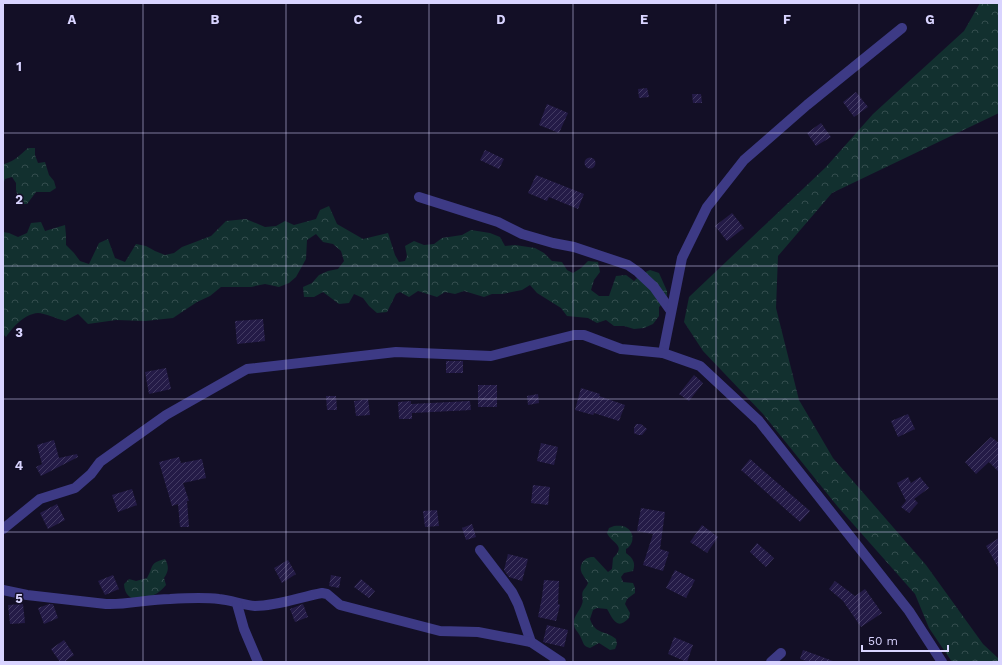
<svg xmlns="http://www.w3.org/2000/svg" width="1002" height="665" font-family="'Work Sans',sans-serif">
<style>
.forest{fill:url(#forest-crowns)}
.building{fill:url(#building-hatch)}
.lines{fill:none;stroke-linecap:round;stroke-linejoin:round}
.minor{stroke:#3d3a85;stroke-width:10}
.grid{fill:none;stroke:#d9d4ff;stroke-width:1;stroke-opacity:0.55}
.grid-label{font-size:13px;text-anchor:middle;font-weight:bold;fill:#d9d4ff;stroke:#130f26;stroke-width:3;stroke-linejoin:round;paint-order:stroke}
</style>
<defs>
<pattern id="forest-crowns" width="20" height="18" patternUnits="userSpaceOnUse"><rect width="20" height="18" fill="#12302f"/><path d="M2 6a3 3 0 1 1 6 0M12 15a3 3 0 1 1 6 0" fill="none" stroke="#344d4e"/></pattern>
<pattern id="building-hatch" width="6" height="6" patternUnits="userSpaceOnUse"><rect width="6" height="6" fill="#241b47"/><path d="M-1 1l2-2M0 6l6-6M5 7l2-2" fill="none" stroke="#433b63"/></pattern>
</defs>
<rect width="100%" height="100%" fill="#130f26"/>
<g class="forest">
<path d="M980 3H999V113L832 193 778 256 776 308 799 400 833 458 926 565 983 644 999 659V662H952L929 628 915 594 838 507 763 414 703 351 684 322 689 297 826 167 873 114 964 31Z"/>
<path d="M28 148H35V155L38 163 45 162 49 175 54 181 56 188 50 192H36L27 204H20L16 190V183L12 177 5 179 3 185 4 164C15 161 20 155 28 148Z"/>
<path d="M329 206 337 224 363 239 388 233 395 255 399 262 405 261 407 256 405 246 414 241 424 245 434 244 442 238 462 235 471 230 490 233 500 237 505 246 515 245 535 248 544 253 552 261 562 262 567 270 573 273 581 268 588 261 598 262 600 272 594 280 591 290 599 296H609L616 276 626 275 634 281 641 274 650 270 659 273 667 291V300L659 307V316L653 324 644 328 634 329 624 326H614L606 320 597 323 588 318 567 316 561 308 537 293 530 285 522 290 502 294H492L484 297 464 291 455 294 445 292 437 297 418 291 409 297 400 292 396 294 387 312 377 313 369 306 363 298 354 294 349 303 339 304 323 292 314 297H304L303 287 312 283 319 275 328 271 338 269 344 261 341 251 333 244 323 242 316 234 307 240 306 259 296 277 289 283 279 287 265 284 251 287H221L210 296 197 302 173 318 145 321 116 320 88 324 78 314 65 321C58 319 44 313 38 313 24 314 13 327 6 337L3 334V232L9 233 18 237 27 233 31 223 41 222 45 231 65 225 66 235V245L74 253 80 261 89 264 99 243 108 239 115 258 125 262 136 244 146 246 155 251 165 255 174 253 182 247 211 236 226 221 246 219 265 227 276 226 285 221 294 225 316 219 320 210Z"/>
<path d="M614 526C618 526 623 525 627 528 635 533 634 545 626 549V553C633 558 636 563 633 571L624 573 621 577 623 582 633 583 635 588V593L627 599 625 604 630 613 629 618C617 631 613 619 607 609L597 608 593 610 590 619C595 635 606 630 616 639L617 644 615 649 610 650 599 643 590 648C583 646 584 644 581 638 579 632 574 630 574 624 573 616 580 611 582 604 584 600 581 595 583 591 584 589 587 586 588 583 587 580 584 578 583 575 577 566 584 556 594 557L608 572 612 569 613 558C627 545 612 544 607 533L609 528Z"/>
<path d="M165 559C169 566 169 571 164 578L166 585C156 599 125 609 124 584L129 579 136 581 147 578C154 566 149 563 165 559Z"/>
</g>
<g class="building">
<path d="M647 88 649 97 639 98 638 89Z"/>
<path d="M856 92 868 107 854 117 843 102Z"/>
<path d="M692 94H701L702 103H693Z"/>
<path d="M547 104 568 113 559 133 539 125Z"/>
<path d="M821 123 831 137 816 146 807 133Z"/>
<path d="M485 150 504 159 499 169 480 160Z"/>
<circle cx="590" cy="163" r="5.5"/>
<path d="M536 175 584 194 578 209 549 197 547 201 528 193Z"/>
<path d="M732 213 744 228 727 241 715 226Z"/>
<path d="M263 319 265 341 237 344 235 321Z"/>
<rect x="446" y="361" width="17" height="12"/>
<path d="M166 368 171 389 149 394 145 372Z"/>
<path d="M694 375 703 383 689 401 679 394Z"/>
<rect x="478" y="385" width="19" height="22"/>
<path d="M581 388 600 394 599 396 625 405 619 421 594 413 593 415 575 410Z"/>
<path d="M538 394 539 403 528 405 527 396Z"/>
<path d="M326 396H336L337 410H327Z"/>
<path d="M368 399 370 415 356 416 354 401Z"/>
<path d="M411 401V404L470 401 471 410 412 413V419H399L398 402Z"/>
<path d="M908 414 915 429 898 437 891 421Z"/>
<path d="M636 424H641L647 429 642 435H638L634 433V428Z"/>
<path d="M991 437 999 443V472L989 462 976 474 965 462Z"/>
<path d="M54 440 59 458 77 454 78 457 41 476 36 467 42 464 37 445Z"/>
<path d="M541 443 558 447 554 465 537 461Z"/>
<path d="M179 457 181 463 202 459 206 478 183 483 189 501H187L189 527H180L178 504 172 506 159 462Z"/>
<path d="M750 459 810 511 800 522 741 470Z"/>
<path d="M908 477 911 483 920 477 929 488 914 499 918 503 909 513 901 507 906 501 897 483Z"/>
<path d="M533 485 550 487 548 505 531 503Z"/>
<path d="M132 489 137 505 118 512 112 495Z"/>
<path d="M57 504 65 520 48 529 40 513Z"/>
<path d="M641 508 665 512 660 549 669 552 663 571 643 565 653 534 637 531Z"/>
<path d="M437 510 439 526 425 527 423 511Z"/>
<path d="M472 524 476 537 466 540 462 528Z"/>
<path d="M702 525 718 537 707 553 690 542Z"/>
<path d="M999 538V569L986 546Z"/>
<path d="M757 543 774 558 766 567 750 552Z"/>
<path d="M508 554 528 559 522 581 509 577 504 570Z"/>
<path d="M288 560 296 574 282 583 274 568Z"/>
<path d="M675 570 695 580 686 598 666 588Z"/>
<path d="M113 575 119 589 105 595 98 581Z"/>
<path d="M331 575 341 577 339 588 329 586Z"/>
<path d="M361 579 375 591 369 598 354 587Z"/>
<path d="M544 580 559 581 558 604 560 605 556 621 538 617 542 597Z"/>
<path d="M835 581 855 596 865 589 882 613 861 627 843 601 829 589Z"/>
<path d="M23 604 25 623 10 624 8 605Z"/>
<path d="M49 604H53L58 618 44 624 38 608Z"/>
<path d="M303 604 308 617 295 622 290 609Z"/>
<path d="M547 625 568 630 564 647 543 642Z"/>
<path d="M674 637 693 645 687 662 668 654Z"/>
<path d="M64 640 74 655 64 662H60L51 649Z"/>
<path d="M803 650 833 661V662H809L800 659Z"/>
</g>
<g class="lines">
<g class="minor">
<path d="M419 197 498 222 522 234 553 243 574 247 628 265 638 272 654 287 671 311"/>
<path d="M663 353 682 258 707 207 744 160 807 105 902 28"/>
<path d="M3 529 40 499 75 488 91 474 100 462 166 415 247 369 396 352 491 356 574 335H584L621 349 663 353 700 366 759 421 909 611 942 662"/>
<path d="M480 550 512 592 518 604 531 642 561 662"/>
<path d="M3 590 27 595 106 604C127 605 148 599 170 599 186 598 203 597 219 599 231 600 243 605 255 606 278 606 300 597 322 593L327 594 340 605 440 631 478 632 531 642"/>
<path d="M237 604 244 629 258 662"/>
<path d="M771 662 781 653"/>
</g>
</g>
<path class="grid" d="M143 3V662M286 3V662M429 3V662M573 3V662M716 3V662M859 3V662M3 133H999M3 266H999M3 399H999M3 532H999"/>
<g class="grid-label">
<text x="72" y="24">A</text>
<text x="215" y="24">B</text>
<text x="358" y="24">C</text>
<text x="501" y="24">D</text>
<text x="644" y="24">E</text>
<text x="787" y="24">F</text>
<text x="930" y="24">G</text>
<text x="19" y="71">1</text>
<text x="19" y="204">2</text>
<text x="19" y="337">3</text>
<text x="19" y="470">4</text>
<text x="19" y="603">5</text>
</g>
<rect width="1002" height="665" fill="none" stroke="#d9d4ff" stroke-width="8"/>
<path d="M862 645v6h86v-6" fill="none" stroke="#d9d4ff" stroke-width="2"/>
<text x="868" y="645" font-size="12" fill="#d9d4ff" stroke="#130f26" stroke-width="3" paint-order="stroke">50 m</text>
</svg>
